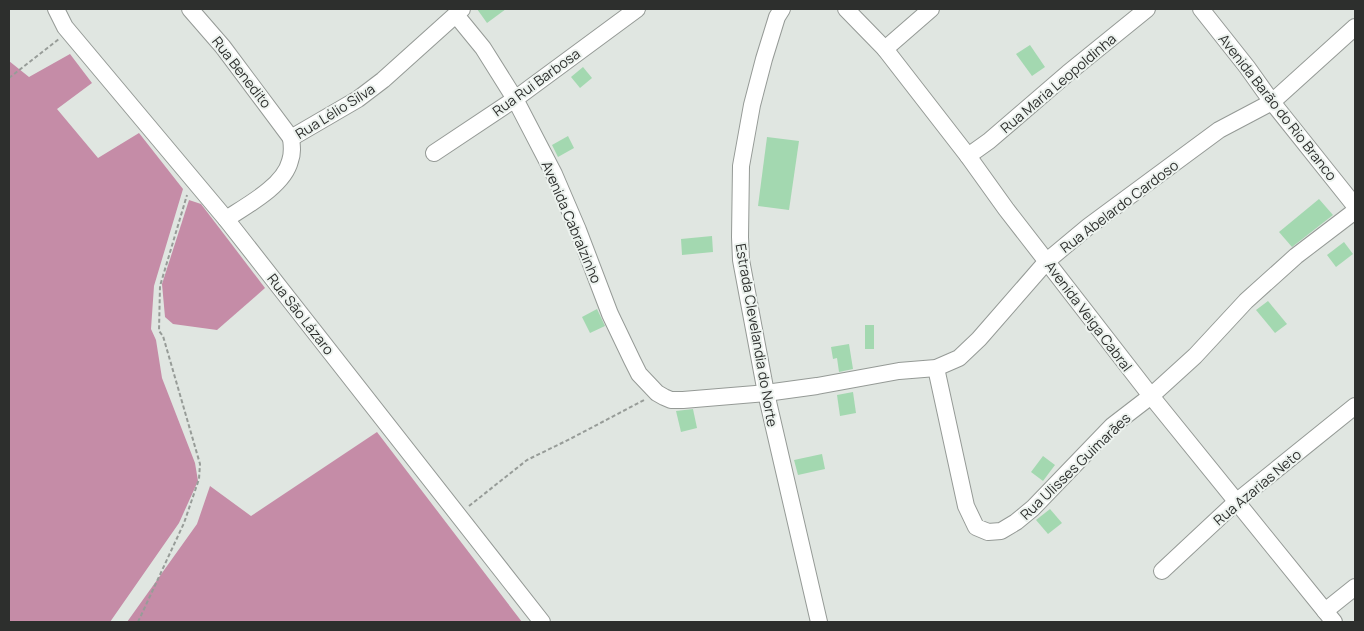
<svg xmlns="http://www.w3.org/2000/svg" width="1364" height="631" font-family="Manrope,sans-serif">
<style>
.forest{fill:#c58ca7}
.building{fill:#a3d8b0}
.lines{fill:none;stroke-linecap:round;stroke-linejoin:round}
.minor-casing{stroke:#959a96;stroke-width:18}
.path{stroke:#979c98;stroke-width:2;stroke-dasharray:4 2.5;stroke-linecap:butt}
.minor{stroke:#fff;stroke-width:16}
.labels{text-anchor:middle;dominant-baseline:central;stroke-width:4;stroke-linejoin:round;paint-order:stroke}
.street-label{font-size:14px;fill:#2d2f2d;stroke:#edf3ef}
</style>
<rect width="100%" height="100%" fill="#e0e6e1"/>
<g class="forest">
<path d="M70 54 92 83 57 109 98 158 139 133 183 189 154 286 151 329 156 340 162 378 195 463 198 481 179 523 110 622H9V61L29 77Z"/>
<path d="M189 200 201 204 265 288 217 330 173 324 165 317 162 284Z"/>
<path d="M377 432 522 622H127L197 524 210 486 251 516Z"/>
</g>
<g class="building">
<path d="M477 9H506L487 23Z"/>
<path d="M1030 45 1045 67 1032 76 1016 54Z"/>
<path d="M583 67 592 78 580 88 571 77Z"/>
<path d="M568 136 574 148 558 157 552 145Z"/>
<path d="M767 137 799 141 789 210 758 206Z"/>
<path d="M1319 199 1333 215 1292 247 1279 232Z"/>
<path d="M712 236 713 252 682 255 681 239Z"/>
<path d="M1344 242 1353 254 1336 267 1327 255Z"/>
<path d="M1268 301 1287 324 1275 333 1256 310Z"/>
<path d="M597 309 605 326 590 333 582 317Z"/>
<rect x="865" y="325" width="9" height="24"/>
<path d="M849 344 853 369 839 372 837 358 833 359 831 347Z"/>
<path d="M853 392 856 413 840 416 837 395Z"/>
<path d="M693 409 697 428 681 432 676 411Z"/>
<path d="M822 454 825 469 798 475 794 460Z"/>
<path d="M1043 456 1055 465 1043 481 1031 472Z"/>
<path d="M1050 509 1062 523 1048 534 1036 520Z"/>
</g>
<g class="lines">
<defs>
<g id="minor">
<path d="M56 9 65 27 226 219 542 622"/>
<path d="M190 9 223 47 291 138"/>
<path d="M782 9 777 17 764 59 752 105 741 166 740 237 741 260 766 393 819 622"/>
<path d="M846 9 885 49 968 156 1006 209 1151 396 1334 622"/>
<path d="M1201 9 1247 67 1272 102 1355 206"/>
<path d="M456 15 483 48 515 99 554 174 578 230 610 314 632 360 639 374 657 393 664 397 671 400H683L766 393 817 386 899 371 936 368 959 358 979 339 1047 261 1089 226 1219 130 1272 102 1355 27"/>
<path d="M885 49 931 9"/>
<path d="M291 138 358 99 383 80 462 9"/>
<path d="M434 153 515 99 637 9"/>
<path d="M968 156 989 141 1068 73 1147 9"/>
<path d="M226 219C246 206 284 186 290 161 293 153 292 146 291 138"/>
<path d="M936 368 966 506 976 527 988 532 1001 531 1016 522 1033 508 1112 426 1151 396 1195 356 1246 301 1296 256 1355 211"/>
<path d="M1162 571 1236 502 1355 406"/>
<path d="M1325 611 1355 587"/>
</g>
</defs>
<use href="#minor" class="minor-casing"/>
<g class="path">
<path d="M9 78 59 39"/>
<path d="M469 506 527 460 570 439 646 399"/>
<path d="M138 622 184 523 199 479 200 464 163 336 159 331 160 286 187 195"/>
</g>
<use href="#minor" class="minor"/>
</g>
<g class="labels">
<g class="street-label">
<text transform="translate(242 72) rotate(52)">Rua Benedito</text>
<text transform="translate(536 82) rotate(-36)">Rua Rui Barbosa</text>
<text transform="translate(1058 83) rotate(-40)">Rua Maria Leopoldinha</text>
<text transform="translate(1278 107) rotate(52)">Avenida Barão do Rio Branco</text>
<text transform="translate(335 111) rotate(-32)">Rua Lélio Silva</text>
<text transform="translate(1119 206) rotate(-37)">Rua Abelardo Cardoso</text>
<text transform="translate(572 222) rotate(67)">Avenida Cabralzinho</text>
<text transform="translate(301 314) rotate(52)">Rua São Lázaro</text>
<text transform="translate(1089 316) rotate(53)">Avenida Veiga Cabral</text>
<text transform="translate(757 335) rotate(80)">Estrada Clevelandia do Norte</text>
<text transform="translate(1075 466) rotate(-44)">Rua Ulisses Guimarães</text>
<text transform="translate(1257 487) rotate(-40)">Rua Azarias Neto</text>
</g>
</g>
<rect width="1364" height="631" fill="none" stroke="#2d2f2d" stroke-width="20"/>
</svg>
